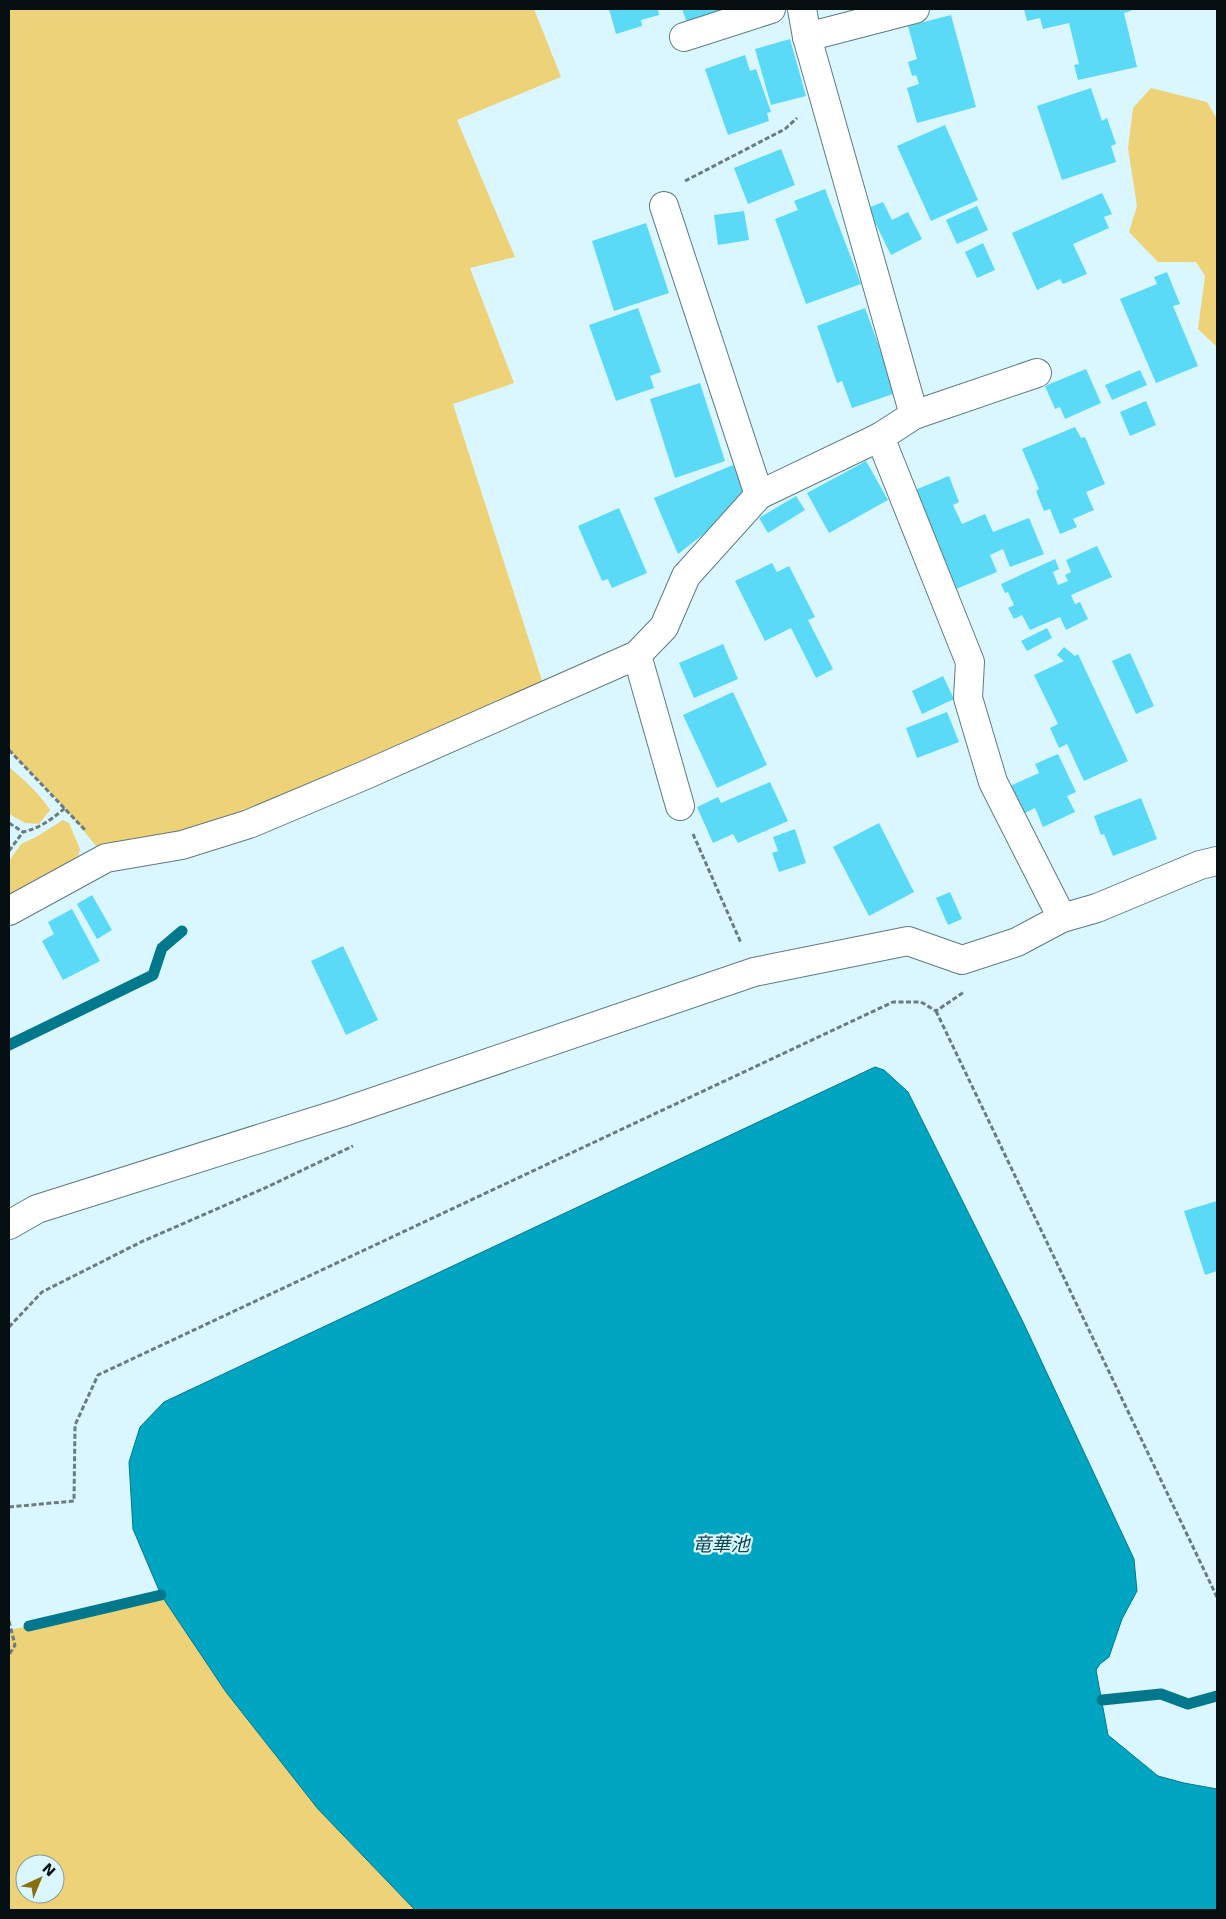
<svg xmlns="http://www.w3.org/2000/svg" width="1226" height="1919" font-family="'DejaVu Sans','Noto Sans JP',sans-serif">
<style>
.green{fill:#edd277;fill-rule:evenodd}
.water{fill:#00a6c1;stroke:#02788c}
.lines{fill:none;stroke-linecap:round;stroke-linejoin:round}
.stream{stroke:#02788c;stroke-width:11}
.building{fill:#5adaf6}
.minor-casing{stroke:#5f7a80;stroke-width:30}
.path{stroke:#6a7c82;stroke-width:3;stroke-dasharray:5 2.5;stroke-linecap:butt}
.minor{stroke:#fff;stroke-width:28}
.labels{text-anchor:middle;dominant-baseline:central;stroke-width:4.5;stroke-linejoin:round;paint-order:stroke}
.water-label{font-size:19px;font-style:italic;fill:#0c4652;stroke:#daf7ff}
</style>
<rect width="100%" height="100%" fill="#daf7ff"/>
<g class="green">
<path d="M9 9H534L561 77 457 120 515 257 470 268 514 383 453 404 547 696 249 824 106 858 65 808 9 750Z"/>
<path d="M1151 88 1207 102 1217 119V347L1198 329 1205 276 1196 262H1158L1129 232 1137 206 1128 148 1133 108Z"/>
<path d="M9 767C24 780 39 793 50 810L39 824 25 823 9 814Z"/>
<path d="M63 820 69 823 80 849 77 862 55 870 9 896V861L21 844 36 837Z"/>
<path d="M161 1595 226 1692 318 1809 415 1910H9V1630L49 1622ZM25 1864H55V1894H25Z"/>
</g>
<path class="water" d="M875 1067 884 1070 908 1092 1023 1322 1134 1559 1137 1591 1122 1619 1109 1657 1100 1664 1096 1670 1108 1735 1158 1776 1184 1783 1217 1789V1910H415L318 1809 226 1692 161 1595 133 1529 129 1462 140 1427 164 1402Z"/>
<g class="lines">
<g class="stream">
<path d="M9 1045 153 975 162 948 182 931"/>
<path d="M29 1626 161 1595"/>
<path d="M1102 1700 1161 1694 1188 1704 1217 1696"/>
</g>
</g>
<g class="building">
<path d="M609 9H658L659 15 641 20 642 26 616 34Z"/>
<path d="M682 9H730L687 23Z"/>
<path d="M1024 9H1131V11L1124 13 1137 67 1078 80 1074 65 1079 64 1069 23 1043 29 1040 18 1027 21Z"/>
<path d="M951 15 976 107 917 123 907 88 919 84 916 75 912 76 908 62 917 59 908 26Z"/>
<path d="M790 39 806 96 771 105 755 49Z"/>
<path d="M745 55 750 71 756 69 771 112 767 113 769 121 728 135 705 69Z"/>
<path d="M1091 88 1102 121 1107 118 1116 144 1111 146 1116 162 1062 180 1037 106Z"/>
<path d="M945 125 978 200 931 221 897 146Z"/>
<path d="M781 149 795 185 748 204 734 168Z"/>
<path d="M825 189 861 284 806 304 775 219 798 210 794 201Z"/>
<path d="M1102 193 1112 214 1104 217 1109 228 1073 244 1087 274 1063 284 1060 279 1037 290 1012 233Z"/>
<path d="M883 202 892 220 908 212 922 239 891 255 868 208Z"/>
<path d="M977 206 988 230 957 244 946 220Z"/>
<path d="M744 211 749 240 718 245 714 215Z"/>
<path d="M646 223 669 293 614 311 592 241Z"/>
<path d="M983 243 995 270 977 278 965 252Z"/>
<path d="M1167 272 1180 304 1173 306 1198 366 1156 383 1120 299 1157 284 1154 277Z"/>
<path d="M638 308 661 372 650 376 654 388 616 401 589 325Z"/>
<path d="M865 308 896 393 852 408 842 381 837 383 817 326Z"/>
<path d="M1086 369 1101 403 1065 419 1060 407 1055 409 1045 386Z"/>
<path d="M1140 370 1147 385 1112 400 1105 385Z"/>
<path d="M700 383 725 461 675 478 650 399Z"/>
<path d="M1146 401 1156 425 1130 436 1120 412Z"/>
<path d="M1075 427 1081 438 1085 437 1105 484 1086 492 1094 510 1073 519 1077 527 1060 534 1050 509 1044 511 1036 491 1039 489 1022 449Z"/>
<path d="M866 461 888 500 829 533 807 493Z"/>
<path d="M733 465 744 493 714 526 678 554 654 498Z"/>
<path d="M949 476 959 502 953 505 962 524 985 514 993 532 1029 518 1044 554 1010 567 1003 549 990 555 997 572 956 589 915 490Z"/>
<path d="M796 496 805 510 768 533 759 518Z"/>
<path d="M619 508 647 573 612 588 608 579 602 581 578 526Z"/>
<path d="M1097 546 1112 577 1071 595 1075 604 1080 602 1088 619 1066 630 1060 617 1030 630 1022 615 1014 619 1008 608 1014 605 1008 592 1005 593 1001 584 1055 559 1059 569 1053 572 1058 585 1068 581 1065 575 1071 572 1066 560Z"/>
<path d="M772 563 777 572 789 566 815 617 808 620 833 669 816 678 791 628 765 641 735 581Z"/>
<path d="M1047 628 1052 638 1027 651 1021 641Z"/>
<path d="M723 644 738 679 694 698 679 663Z"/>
<path d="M1064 647 1075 656 1078 654 1128 761 1084 781 1067 744 1059 748 1050 728 1058 724 1034 675 1064 661 1057 655Z"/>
<path d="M1130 653 1154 706 1136 714 1112 661Z"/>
<path d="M943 676 954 699 922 714 912 691Z"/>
<path d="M733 692 767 765 717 788 683 715Z"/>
<path d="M947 712 959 742 917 758 906 728Z"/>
<path d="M1058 754 1076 792 1067 796 1075 812 1043 827 1035 808 1023 814 1010 786 1039 773 1035 764Z"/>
<path d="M770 782 788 821 738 843 733 834 713 843 697 807 718 797 721 803Z"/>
<path d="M1141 798 1157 839 1113 856 1104 834 1101 835 1094 816Z"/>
<path d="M879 823 914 892 869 916 833 847Z"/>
<path d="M795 829 806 863 779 872 772 853 778 851 773 837Z"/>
<path d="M950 892 962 919 948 925 936 898Z"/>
<path d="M92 895 112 930 97 939 77 904Z"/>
<path d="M72 909 100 961 63 980 42 941 54 934 48 922Z"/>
<path d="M343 946 378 1020 346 1035 311 961Z"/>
<path d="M1217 1201V1271L1205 1275 1184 1211Z"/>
</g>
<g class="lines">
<defs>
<g id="minor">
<path d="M684 37 771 9"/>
<path d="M807 37 915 9"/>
<path d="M664 206 759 495"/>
<path d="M914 415 1037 373"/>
<path d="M880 437 970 662 968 698 993 782 1062 918"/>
<path d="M637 655 680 806"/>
<path d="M9 911 106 858 182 845 249 824 363 776 637 655 664 627 686 576 759 495 880 437 914 415 807 37 802 9"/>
<path d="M9 1225 37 1209 341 1113 754 972 908 941 962 960 1017 942 1062 918 1097 908 1200 865 1217 861"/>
</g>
</defs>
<use href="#minor" class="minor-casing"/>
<g class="path">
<path d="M685 181 785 129 797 118"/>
<path d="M9 750 86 831"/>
<path d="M9 823 23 832C40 828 51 820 65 808"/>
<path d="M693 834 741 943"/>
<path d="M9 851 23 832"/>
<path d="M936 1011 1217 1597"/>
<path d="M9 1327 42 1292 143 1241 265 1188 353 1146"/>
<path d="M9 1507 74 1501 75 1425 98 1375 893 1002H921L936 1011 964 992"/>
<path d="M9 1621 15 1645 9 1655"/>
</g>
<use href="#minor" class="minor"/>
</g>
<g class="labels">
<g class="water-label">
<text x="721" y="1544">竜華池</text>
</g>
</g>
<rect width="1226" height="1919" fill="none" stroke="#050e11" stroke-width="20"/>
<g transform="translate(40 1879) rotate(44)"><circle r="24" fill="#daf7ff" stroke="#859aa0"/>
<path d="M0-4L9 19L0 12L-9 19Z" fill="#876f0f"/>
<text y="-8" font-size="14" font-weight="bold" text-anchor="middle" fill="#050e11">N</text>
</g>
</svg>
